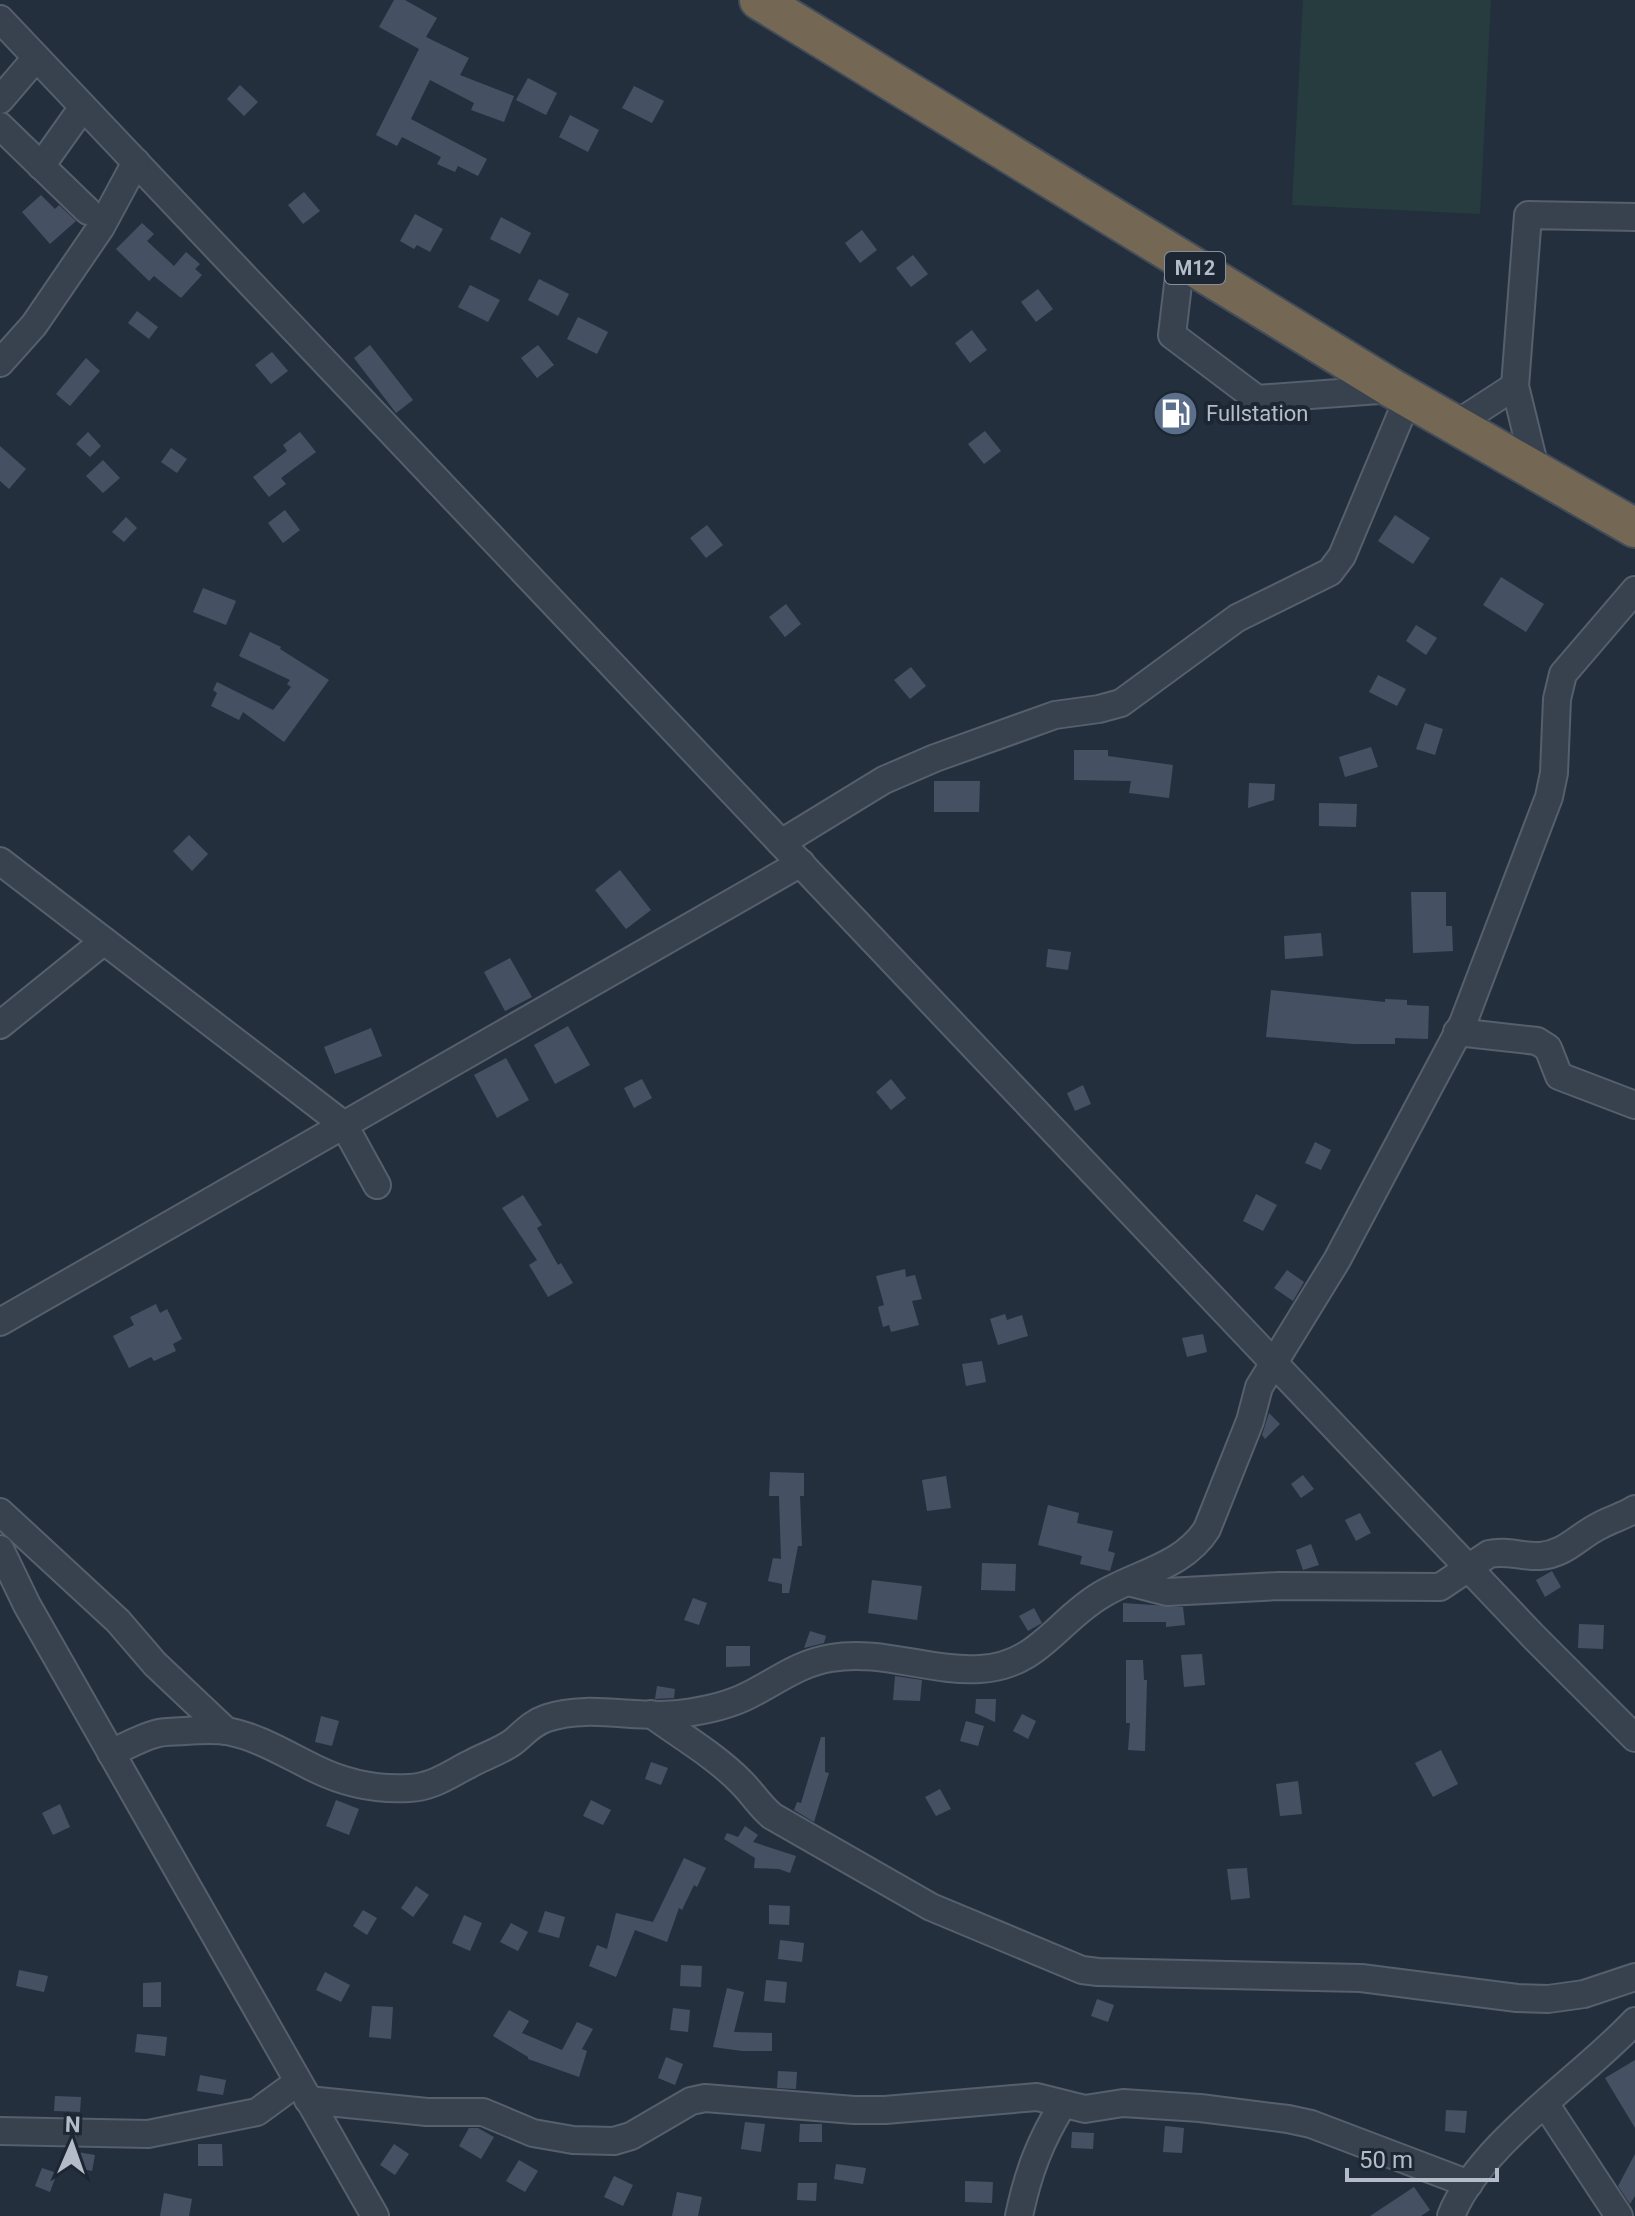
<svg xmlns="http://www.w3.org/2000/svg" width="1635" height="2216" font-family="Roboto,sans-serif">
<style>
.green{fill:#263c3f}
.building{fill:#455162}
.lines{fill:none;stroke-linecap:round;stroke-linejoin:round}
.minor-casing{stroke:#565f6c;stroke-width:30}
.highway-casing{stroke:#434c59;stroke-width:42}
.minor{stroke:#38414e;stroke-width:26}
.highway{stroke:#746855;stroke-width:38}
.labels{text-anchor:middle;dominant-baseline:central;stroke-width:8;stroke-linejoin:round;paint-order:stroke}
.shield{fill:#1d2633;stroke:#878f9c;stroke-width:2}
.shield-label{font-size:20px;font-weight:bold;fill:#b4bcc9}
.poi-label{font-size:22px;fill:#b4bcc9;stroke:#1d2633;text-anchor:start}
</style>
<rect width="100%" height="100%" fill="#242f3e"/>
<path class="green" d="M1303 0H1491L1480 214 1292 205Z"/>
<g class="building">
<path d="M394 0H405L437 18 426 37 469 58 460 75 514 96 504 122 471 110 474 103 430 80 411 119 487 159 478 176 458 166 455 172 437 164 441 157 402 137 397 146 376 135 419 49 379 27Z"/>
<path d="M528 78 557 93 546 115 516 100Z"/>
<path d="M240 85 258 102 244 116 227 99Z"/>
<path d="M634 86 664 101 652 123 622 108Z"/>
<path d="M570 115 599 130 588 152 559 137Z"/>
<path d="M304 192 320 211 303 224 288 205Z"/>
<path d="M41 195 55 209 59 205 76 221 50 244 22 212Z"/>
<path d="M415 214 443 229 430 252 417 245 414 249 400 241Z"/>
<path d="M501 217 531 233 520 254 490 239Z"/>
<path d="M142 223 154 234 147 241 174 266 186 252 200 264 195 269 202 275 181 298 154 276 149 281 116 249Z"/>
<path d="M862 230 877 250 860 263 845 243Z"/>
<path d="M913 255 928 274 911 287 896 268Z"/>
<path d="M539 279 569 294 558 316 528 300Z"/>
<path d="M470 285 500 300 488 322 458 307Z"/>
<path d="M1038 289 1053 309 1036 322 1021 302Z"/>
<path d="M137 311 158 327 149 339 128 323Z"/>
<path d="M578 317 608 332 597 354 567 339Z"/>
<path d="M972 330 987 350 970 363 955 343Z"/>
<path d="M370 345 413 400 396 413 354 358Z"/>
<path d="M538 345 554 365 537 378 521 358Z"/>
<path d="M272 352 288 371 271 384 255 365Z"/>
<path d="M86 358 100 371 70 406 56 394Z"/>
<path d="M985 431 1001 451 984 464 968 444Z"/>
<path d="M88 432 101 446 90 457 76 444Z"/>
<path d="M300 432 316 452 281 478 286 484 269 497 253 477 287 451 283 445Z"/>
<path d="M0 446 26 469 9 489 0 481Z"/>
<path d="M171 448 187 459 177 473 161 462Z"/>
<path d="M103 460 120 478 103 493 86 476Z"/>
<path d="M285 510 300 530 283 543 268 523Z"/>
<path d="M1395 515 1430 538 1413 564 1378 541Z"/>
<path d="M126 517 137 528 124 542 112 532Z"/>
<path d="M707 525 723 545 706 558 690 538Z"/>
<path d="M1501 577 1544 604 1526 632 1483 605Z"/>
<path d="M203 588 236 601 226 625 193 612Z"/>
<path d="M786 604 801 624 785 637 769 617Z"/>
<path d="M1416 625 1437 638 1426 655 1406 641Z"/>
<path d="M250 632 281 647 280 649 329 680 284 742 243 712 239 720 211 706 217 693 213 690 217 682 273 710 291 687 287 684 290 680 239 656Z"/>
<path d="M911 667 926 686 910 699 894 680Z"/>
<path d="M1378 675 1406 689 1397 706 1369 692Z"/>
<path d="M1425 723 1443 729 1435 755 1416 749Z"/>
<path d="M1371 747 1378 767 1345 777 1339 757Z"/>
<path d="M1074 750H1108V756L1173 765 1169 798 1129 793 1131 781 1074 780Z"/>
<path d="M934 781H980L979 812H934Z"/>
<path d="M1249 783 1275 784 1274 800 1248 808Z"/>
<path d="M1319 803 1357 804 1356 827 1319 826Z"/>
<path d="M189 835 208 854 192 871 173 851Z"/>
<path d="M620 870 651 910 626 929 595 890Z"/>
<path d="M1411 892H1446V926H1452L1453 951 1413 953Z"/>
<path d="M1321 933 1323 956 1285 959 1284 936Z"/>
<path d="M1048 949 1071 952 1068 970 1046 967Z"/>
<path d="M510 958 532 997 505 1011 484 972Z"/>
<path d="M1271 990 1385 1002V999L1407 1000V1005L1429 1006 1428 1039 1395 1038V1044H1354L1266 1037Z"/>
<path d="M568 1026 590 1065 555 1084 534 1045Z"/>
<path d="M371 1028 382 1056 335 1074 324 1047Z"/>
<path d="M506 1058 529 1100 497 1118 474 1075Z"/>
<path d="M642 1079 652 1098 634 1108 624 1088Z"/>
<path d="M891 1079 906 1098 891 1110 876 1092Z"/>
<path d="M1083 1085 1091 1104 1075 1111 1067 1093Z"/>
<path d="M1315 1142 1331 1150 1321 1170 1305 1163Z"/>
<path d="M1256 1194 1277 1205 1263 1231 1243 1221Z"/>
<path d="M523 1195 542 1225 537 1228 558 1265 561 1263 573 1283 548 1297 529 1265 537 1260 502 1208Z"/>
<path d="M905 1269 906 1277 915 1275 922 1299 912 1301 919 1325 891 1332 889 1325 883 1327 878 1307 884 1305 876 1276Z"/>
<path d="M1287 1270 1304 1282 1293 1301 1274 1288Z"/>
<path d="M156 1304 160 1313 167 1309 182 1339 173 1344 176 1351 154 1361 151 1357 129 1368 113 1336 134 1325 130 1317Z"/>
<path d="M1005 1314 1007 1320 1022 1315 1028 1336 998 1345 990 1319Z"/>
<path d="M1203 1334 1207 1352 1187 1357 1182 1338Z"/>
<path d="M982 1361 986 1382 966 1386 962 1364Z"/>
<path d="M1269 1413 1280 1424 1265 1439 1262 1435Z"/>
<path d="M770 1472 804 1473V1496H800L802 1546H798L789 1593H782V1584L768 1581 773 1558 781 1559 779 1496H769Z"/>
<path d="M1303 1475 1314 1489 1301 1498 1291 1484Z"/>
<path d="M946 1476 951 1508 927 1511 922 1480Z"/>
<path d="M1048 1505 1079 1513 1077 1523 1113 1531 1108 1551 1115 1553 1110 1571 1080 1564 1082 1556 1038 1545Z"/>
<path d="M1360 1513 1371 1533 1356 1541 1345 1520Z"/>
<path d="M1311 1544 1319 1565 1303 1570 1296 1550Z"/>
<path d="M982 1563 1016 1564 1015 1591 981 1590Z"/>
<path d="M1552 1571 1561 1587 1545 1597 1536 1580Z"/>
<path d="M872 1580 922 1586 917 1620 868 1613Z"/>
<path d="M693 1598 707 1603 699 1625 684 1620Z"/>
<path d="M1123 1603 1183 1607 1185 1625 1166 1627V1622H1123Z"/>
<path d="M1034 1608 1042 1623 1028 1631 1019 1616Z"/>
<path d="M1579 1624 1604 1625 1603 1649 1578 1648Z"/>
<path d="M810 1631 826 1636 824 1643 804 1648Z"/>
<path d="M726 1646H750V1666L726 1667Z"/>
<path d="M1202 1654 1205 1685 1184 1687 1181 1655Z"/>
<path d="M1126 1660H1143L1144 1680H1147L1145 1751 1128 1750 1130 1723H1126Z"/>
<path d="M895 1676 922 1680 920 1701 893 1700Z"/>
<path d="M657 1686 675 1689 674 1698 655 1699Z"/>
<path d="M976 1699H996L995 1722 975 1713Z"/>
<path d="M1022 1714 1036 1721 1028 1739 1013 1731Z"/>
<path d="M321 1716 339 1721 332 1746 315 1742Z"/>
<path d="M966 1721 984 1726 978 1746 960 1741Z"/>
<path d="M821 1737H825V1772L829 1773 814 1822 794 1810 797 1802 801 1803Z"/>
<path d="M1441 1750 1458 1784 1433 1797 1415 1763Z"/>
<path d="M651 1762 668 1768 661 1785 645 1779Z"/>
<path d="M1298 1781 1302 1814 1280 1816 1276 1784Z"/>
<path d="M940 1789 951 1809 936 1816 925 1797Z"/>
<path d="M336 1800 359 1809 349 1835 326 1826Z"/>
<path d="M591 1800 611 1810 603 1825 583 1816Z"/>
<path d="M60 1804 70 1827 53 1835 42 1813Z"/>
<path d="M745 1826 758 1835 753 1842 796 1856 790 1873 779 1869 754 1868 755 1858 724 1839 727 1833 738 1837Z"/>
<path d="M684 1858 706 1868 697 1887 694 1885 682 1910 679 1908 667 1942 635 1930 616 1977 589 1966 597 1945 607 1949 616 1913 653 1922Z"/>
<path d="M1247 1868 1250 1898 1231 1900 1227 1869Z"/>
<path d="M416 1886 429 1895 413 1917 401 1908Z"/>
<path d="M769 1905 790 1906 789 1925 769 1924Z"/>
<path d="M363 1910 377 1918 367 1935 353 1926Z"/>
<path d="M545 1911 565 1917 559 1938 538 1932Z"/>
<path d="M464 1915 482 1923 470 1951 452 1943Z"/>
<path d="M511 1923 528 1932 518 1951 500 1942Z"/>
<path d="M780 1940 804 1943 802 1962 778 1959Z"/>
<path d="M681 1965 702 1966 701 1987 680 1986Z"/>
<path d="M19 1970 48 1976 44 1992 16 1986Z"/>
<path d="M325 1972 350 1985 341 2002 316 1990Z"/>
<path d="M766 1980 787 1982 785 2003 764 2001Z"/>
<path d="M161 1982V2007H143V1983Z"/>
<path d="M727 1988 744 1992 734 2032 772 2033V2051H742L713 2047Z"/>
<path d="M1097 1999 1114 2005 1108 2022 1091 2016Z"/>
<path d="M372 2006 393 2007 391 2039 369 2037Z"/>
<path d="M673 2008 690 2010 688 2032 670 2030Z"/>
<path d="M509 2010 529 2021 522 2033 562 2050 577 2022 593 2029 582 2049 587 2051 579 2077 528 2059V2057L493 2036Z"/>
<path d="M137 2034 167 2037 165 2056 135 2052Z"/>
<path d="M666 2057 683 2064 675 2085 658 2078Z"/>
<path d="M1635 2060V2128L1605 2078Z"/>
<path d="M778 2071 797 2072 796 2089 777 2088Z"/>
<path d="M200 2075 226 2080 223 2095 197 2091Z"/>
<path d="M55 2096 81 2097 80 2112 54 2111Z"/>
<path d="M1446 2110 1467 2111 1465 2133 1445 2131Z"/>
<path d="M745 2122 765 2124 761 2152 741 2149Z"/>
<path d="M800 2124H822V2142H799Z"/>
<path d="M1165 2126 1184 2128 1182 2153 1163 2152Z"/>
<path d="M469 2128H478L494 2137 481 2159 459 2146Z"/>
<path d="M1072 2132 1094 2133 1093 2149 1071 2148Z"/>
<path d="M198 2144H222L223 2166H198Z"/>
<path d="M394 2144 409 2154 395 2175 380 2165Z"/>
<path d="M77 2152 95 2155 92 2171 74 2167Z"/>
<path d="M1635 2154V2196L1630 2204 1618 2186Z"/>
<path d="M519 2160 538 2171 525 2192 506 2181Z"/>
<path d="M836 2164 866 2168 863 2184 834 2179Z"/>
<path d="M42 2168 57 2173 50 2192 35 2186Z"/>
<path d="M614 2176 633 2185 623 2206 604 2197Z"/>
<path d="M965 2181 993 2182 992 2203 965 2202Z"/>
<path d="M798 2183H817L816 2201 797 2200Z"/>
<path d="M1414 2187 1430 2210 1421 2216H1370Z"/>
<path d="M677 2192 702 2197 698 2216H672Z"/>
<path d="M164 2193 192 2199 189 2216H160Z"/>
</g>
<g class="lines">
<defs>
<g id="minor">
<path d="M0 19 1273 1362 1533 1636 1635 1738"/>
<path d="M0 100 36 58"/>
<path d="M0 126 88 211"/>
<path d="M41 166 83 107"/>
<path d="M1181 259 1172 335 1257 399 1393 389"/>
<path d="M0 363 34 325 101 227 136 162"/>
<path d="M1455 425 1515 386"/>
<path d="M1536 472 1515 386 1528 215 1635 217"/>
<path d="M781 843 884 780 935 758 1055 715 1099 709 1121 703 1237 618 1330 572 1342 556 1408 398"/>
<path d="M0 861 344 1125 377 1185"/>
<path d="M0 1025 104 941"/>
<path d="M1457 1032 1537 1041 1548 1048 1559 1076 1635 1105"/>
<path d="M0 1322 801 863"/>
<path d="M0 1512 118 1621 155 1664 226 1731"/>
<path d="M0 1549 27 1605 375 2216"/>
<path d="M1128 1582 1167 1592 1279 1586 1440 1587 1489 1554C1506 1550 1523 1557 1540 1556 1566 1554 1578 1536 1601 1525 1612 1519 1624 1516 1635 1509"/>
<path d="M651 1714C681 1736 716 1756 742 1783 753 1794 759 1805 772 1816L931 1907 1082 1970 1098 1972 1361 1978 1517 1998 1548 1999 1584 1994 1635 1977"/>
<path d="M111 1753C125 1747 140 1738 155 1734 164 1731 175 1732 185 1731 199 1730 213 1729 227 1731 259 1737 287 1755 316 1769 345 1783 377 1790 409 1788 433 1787 450 1774 470 1764 484 1756 499 1752 513 1742 524 1733 532 1723 547 1718 589 1704 636 1719 679 1714 703 1711 728 1706 749 1695 777 1681 799 1663 831 1658 881 1649 930 1672 980 1669 1038 1666 1057 1621 1101 1595 1137 1573 1183 1567 1207 1529L1250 1421 1259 1387 1337 1260 1463 1023 1549 797 1554 773 1557 699 1563 674 1635 590"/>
<path d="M308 2100 427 2112H483L533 2133 573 2140 614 2141 631 2136 691 2101 705 2098 854 2110H885L1037 2097 1085 2109 1123 2103 1200 2108 1288 2119 1311 2124 1469 2184"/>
<path d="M1546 2105 1619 2216"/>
<path d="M0 2131 148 2134 257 2112 298 2082"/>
<path d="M1019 2216C1028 2173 1040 2141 1063 2104"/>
<path d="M1451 2216C1479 2144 1581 2079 1635 2021"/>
</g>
<path id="highway" d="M759 0 1393 389 1635 528"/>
</defs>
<use href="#minor" class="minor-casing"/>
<use href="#highway" class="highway-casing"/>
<use href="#minor" class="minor"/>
<use href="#highway" class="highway"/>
</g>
<defs>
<symbol id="fuel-disc" viewBox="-11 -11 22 22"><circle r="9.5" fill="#5c6f8a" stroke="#1d2633"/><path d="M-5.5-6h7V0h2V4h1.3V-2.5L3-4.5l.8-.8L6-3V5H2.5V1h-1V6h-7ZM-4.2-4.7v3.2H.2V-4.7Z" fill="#fff"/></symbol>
</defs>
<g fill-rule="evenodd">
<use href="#fuel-disc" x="1150" y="388" width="51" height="51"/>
</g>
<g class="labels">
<rect class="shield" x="1165" y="252" width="60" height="32" rx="6"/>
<g class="shield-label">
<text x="1195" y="268">M12</text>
</g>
<g class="poi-label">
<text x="1206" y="413">Fullstation</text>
</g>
</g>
<g transform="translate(72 2144) rotate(2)" stroke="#1d2633" stroke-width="6" paint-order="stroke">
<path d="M0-6L14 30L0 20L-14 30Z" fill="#b4bcc9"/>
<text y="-12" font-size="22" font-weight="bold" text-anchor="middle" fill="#b4bcc9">N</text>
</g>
<path d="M1347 2168v12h150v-12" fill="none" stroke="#b4bcc9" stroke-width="4"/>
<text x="1359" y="2168" font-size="24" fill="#b4bcc9" stroke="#1d2633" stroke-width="6" paint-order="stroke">50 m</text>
</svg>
